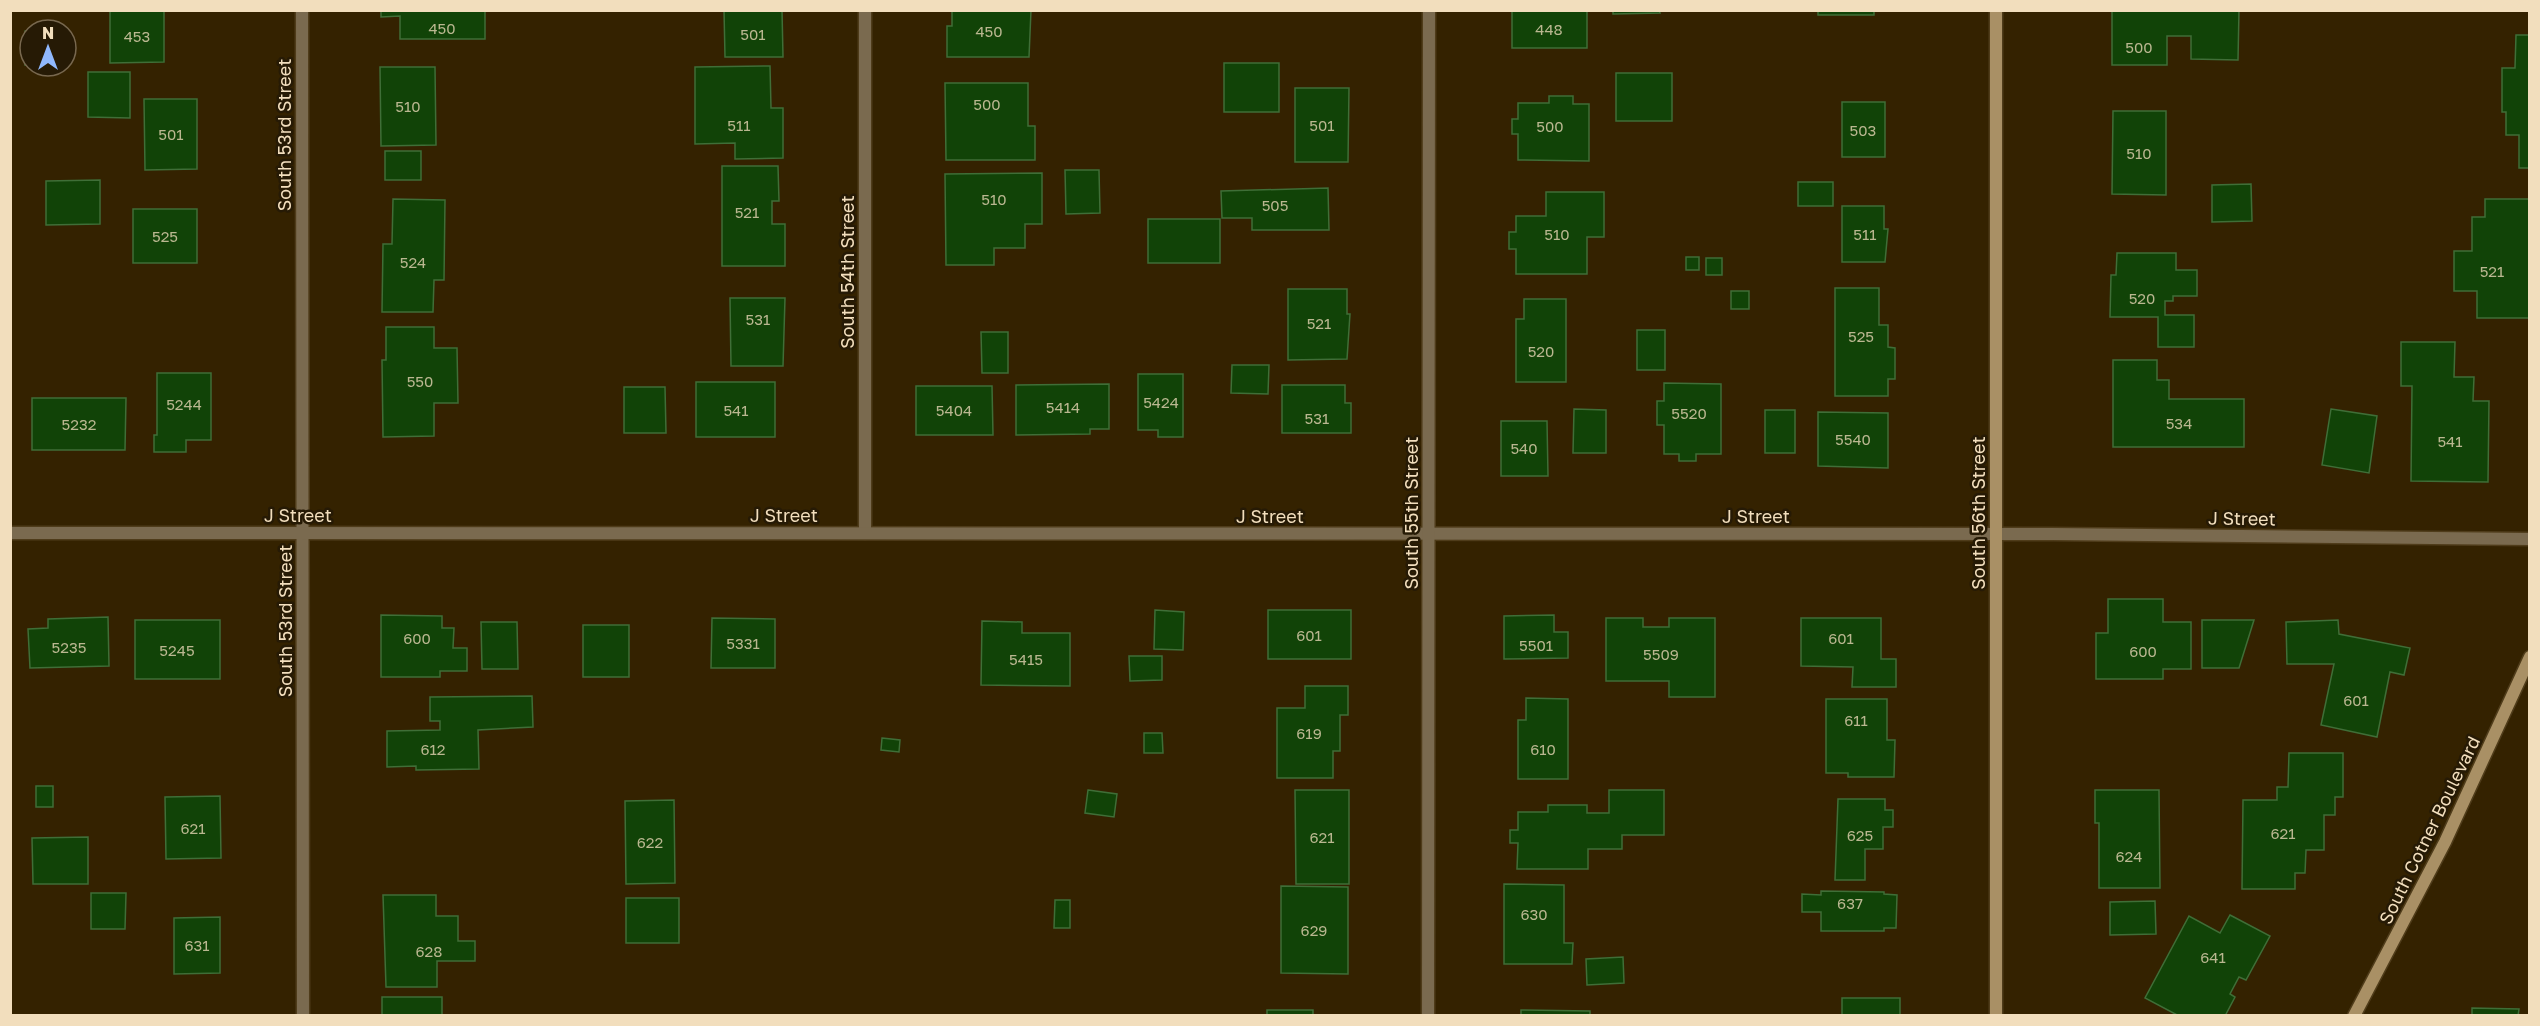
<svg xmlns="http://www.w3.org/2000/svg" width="2540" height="1026" font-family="'Golos Text',sans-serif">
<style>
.building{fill:#114307;stroke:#3f6e37;stroke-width:1.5}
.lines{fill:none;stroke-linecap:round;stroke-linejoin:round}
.street-casing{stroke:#4f3c1a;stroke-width:15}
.secondary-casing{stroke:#4f3c1a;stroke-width:15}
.street{stroke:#7a6a4f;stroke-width:12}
.secondary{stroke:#a99065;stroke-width:12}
.labels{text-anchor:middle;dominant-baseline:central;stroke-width:5;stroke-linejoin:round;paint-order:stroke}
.number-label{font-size:15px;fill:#bab790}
.street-label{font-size:18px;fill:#f2debd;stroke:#261a05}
</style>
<rect width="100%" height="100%" fill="#342200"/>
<g class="building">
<path d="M110 10H164V62L110 63Z"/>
<path d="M381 10H485V39H400V16L381 17Z"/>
<path d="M724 10H782L783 57H725Z"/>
<path d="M952 10H1031L1029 57H947V26H952Z"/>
<rect x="1512" y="10" width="75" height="38"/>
<path d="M1613 10H1659L1660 13 1613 14Z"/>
<rect x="1818" y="10" width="56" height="5"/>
<path d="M2112 10H2239L2238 60 2191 59V36H2167V65H2112Z"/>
<path d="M30 30V65H25V31Z"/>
<path d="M2516 35H2530V168H2519V135H2506V112H2502V68H2515Z"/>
<rect x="1224" y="63" width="55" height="49"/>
<path d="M770 66 771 108H783V158L735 159V143L695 144V67Z"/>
<path d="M380 67H435L436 145 381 146Z"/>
<path d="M88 72H130V118L88 117Z"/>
<rect x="1616" y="73" width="56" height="48"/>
<path d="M945 83H1028V126H1035V160H946Z"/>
<path d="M1295 88H1349L1348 162H1295Z"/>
<path d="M1549 96H1573V104H1589V161L1518 160V134H1512V119H1518V103H1549Z"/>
<path d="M144 99H197V169L145 170Z"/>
<rect x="1842" y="102" width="43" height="55"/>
<path d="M2113 111H2166V195L2112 194Z"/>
<rect x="385" y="151" width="36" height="29"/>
<path d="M722 166H778L779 201H772V224H785V266H722Z"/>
<path d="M1065 170H1099L1100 213 1066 214Z"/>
<path d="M1042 173V224H1025V248H994V265H946L945 174Z"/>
<path d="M100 180V224L46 225V181Z"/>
<rect x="1798" y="182" width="35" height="24"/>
<path d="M2251 184 2252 221 2212 222V185Z"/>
<path d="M1328 188 1329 230H1252V218H1222L1221 191Z"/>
<path d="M1546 192H1604V237H1587V274H1516V249H1509V232H1516V216H1546Z"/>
<path d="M393 199 445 200 444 280H434L433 312H382L383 244H392Z"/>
<path d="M2485 199H2530V318H2477V291H2454V251H2472V217H2485Z"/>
<path d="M1842 206H1884V229H1888L1885 262H1842Z"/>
<rect x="133" y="209" width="64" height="54"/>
<rect x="1148" y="219" width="72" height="44"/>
<path d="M2117 253H2176V270H2197V296H2173V301H2165V315H2194V347H2158V317H2110L2111 275H2116Z"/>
<rect x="1686" y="257" width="13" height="13"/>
<rect x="1706" y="258" width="16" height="17"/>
<path d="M1835 288H1879V325H1888V347L1895 348V379H1888V396H1835Z"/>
<path d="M1288 289H1347V314H1350L1347 359 1288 360Z"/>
<rect x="1731" y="291" width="18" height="18"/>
<path d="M730 298H785L783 366H731Z"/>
<path d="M1524 299H1566V382H1516V319H1524Z"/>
<path d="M386 327H434V348H457L458 403H434V436L383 437 382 360H386Z"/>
<rect x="1637" y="330" width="28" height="40"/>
<path d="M981 332H1008V373H982Z"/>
<path d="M2401 342H2455L2454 377H2474L2473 401H2489L2488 482 2411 481 2412 386H2401Z"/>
<path d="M2113 360H2157V380H2169V399H2244V447H2113Z"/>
<path d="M1232 365H1269L1268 394 1231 393Z"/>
<path d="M157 373H211V440H186V452H154V435H157Z"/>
<path d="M1138 374H1183V437H1158V430H1138Z"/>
<rect x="696" y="382" width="79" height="55"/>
<path d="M1664 383 1721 384V454H1696V461H1679V454H1664V425H1657V401H1664Z"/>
<path d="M1109 384V429H1090V434L1016 435V385Z"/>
<path d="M1282 385H1345V403H1351V433H1282Z"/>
<path d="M916 386H992L993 435H916Z"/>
<path d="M624 387H665L666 433H624Z"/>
<path d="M32 398H126L125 450H32Z"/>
<path d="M1574 409 1606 410V453H1573Z"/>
<path d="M2331 409 2377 416 2369 473 2322 465Z"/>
<rect x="1765" y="410" width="30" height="43"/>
<path d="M1818 412 1888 413V468L1818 466Z"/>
<path d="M1501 421H1547L1548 476H1501Z"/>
<path d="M2108 599H2163V622H2191V669H2163V679H2096V633H2108Z"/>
<path d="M1155 610 1184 612 1183 650 1154 649Z"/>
<rect x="1268" y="610" width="83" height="49"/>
<path d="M381 615 442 616V628H454L453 648H467V671H440V677H381Z"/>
<path d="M1554 615V632H1568V658L1504 659V616Z"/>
<path d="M108 617 109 666 30 668 28 629 48 628V619Z"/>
<path d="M712 618 775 619V668H711Z"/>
<path d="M1606 618H1643V627H1669V618H1715V697H1669V681H1606Z"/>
<path d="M1801 618H1881V659H1896V687H1852L1853 667 1801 666Z"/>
<rect x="135" y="620" width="85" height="59"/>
<path d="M2202 620H2254L2239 668H2202Z"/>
<path d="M2338 620 2339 634 2410 648 2404 675 2390 672 2377 737 2321 725 2334 664H2287L2286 622Z"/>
<path d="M982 621 1022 622V633H1070V686L981 685Z"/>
<path d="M481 622H517L518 669H482Z"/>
<rect x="583" y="625" width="46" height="52"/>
<path d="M1129 656H1162V680L1130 681Z"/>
<path d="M1305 686H1348V715H1340V751H1333V778H1277V708H1305Z"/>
<path d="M532 696 533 727 478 730 479 769 416 770V766L387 767V731L440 730V721H430V697Z"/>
<path d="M1526 698 1568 699V779H1518V720H1526Z"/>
<path d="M1826 699H1887V740H1895L1894 777H1848V773H1826Z"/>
<path d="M1144 733H1162L1163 753H1144Z"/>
<path d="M882 738 900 740 899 752 881 750Z"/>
<path d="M2289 753H2343V797H2335V815H2324V850H2306L2305 873H2295V889H2242L2243 800H2277V787H2288Z"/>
<rect x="36" y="786" width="17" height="21"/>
<path d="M1088 790 1117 794 1114 817 1085 813Z"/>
<path d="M1295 790H1349V884H1296Z"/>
<path d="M1609 790H1664V835H1622V849H1588V869H1517L1518 843H1510V830H1518V812H1548V805H1587V813H1609Z"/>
<path d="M2095 790H2159L2160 888H2099V823H2095Z"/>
<path d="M220 796 221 858 166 859 165 797Z"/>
<path d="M1838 799H1885V810H1893V827H1883V849H1865V880H1835Z"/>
<path d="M674 800 675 883 626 884 625 801Z"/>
<path d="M88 837V884H33L32 838Z"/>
<path d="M1504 884 1564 885V943H1573L1572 964H1504Z"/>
<path d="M1281 886 1348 887V974L1281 973Z"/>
<path d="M1821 891 1884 892V894L1897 895 1896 928H1884V931H1821V912H1802V894L1821 895Z"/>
<path d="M91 893H126L125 929H91Z"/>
<path d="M383 895H436V916H458V941H475V961H437V987H386Z"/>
<rect x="626" y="898" width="53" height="45"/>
<path d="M1055 900H1070V928H1054Z"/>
<path d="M2155 901 2156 934 2110 935V902Z"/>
<path d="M2230 915 2270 936 2246 980 2239 977 2230 994 2235 997 2225 1016H2179L2145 998 2189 916 2220 933Z"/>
<path d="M220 917V973L174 974V918Z"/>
<path d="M1623 957 1624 983 1587 985 1586 959Z"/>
<rect x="382" y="997" width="60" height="19"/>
<rect x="1842" y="998" width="58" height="18"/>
<path d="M2472 1008 2519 1009 2518 1016H2472Z"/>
<rect x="1267" y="1010" width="46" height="6"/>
<path d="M1521 1010 1590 1011V1016H1521Z"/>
</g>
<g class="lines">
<defs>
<g id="street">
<path d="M302 10 303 1016"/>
<path d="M865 10V533"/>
<path d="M10 533 2053 534 2530 539"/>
<path d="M1428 1016 1429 10"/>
</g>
<g id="secondary">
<path d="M1996 1016V10"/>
<path d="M2354 1016 2445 842 2530 657"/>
</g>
</defs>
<use href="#street" class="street-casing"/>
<use href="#secondary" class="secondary-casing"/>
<use href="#street" class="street"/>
<use href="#secondary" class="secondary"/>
</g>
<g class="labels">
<g class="number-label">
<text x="442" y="28">450</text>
<text x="1549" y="29">448</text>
<text x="989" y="31">450</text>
<text x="753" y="34">501</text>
<text x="137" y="36">453</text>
<text x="2139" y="47">500</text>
<text x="987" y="104">500</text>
<text x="408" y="106">510</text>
<text x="739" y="125">511</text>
<text x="1322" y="125">501</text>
<text x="1550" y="126">500</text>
<text x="1863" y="130">503</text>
<text x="171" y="134">501</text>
<text x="2139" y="153">510</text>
<text x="994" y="199">510</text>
<text x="1275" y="205">505</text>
<text x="747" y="212">521</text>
<text x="1557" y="234">510</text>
<text x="1865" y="234">511</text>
<text x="165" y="236">525</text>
<text x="413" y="262">524</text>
<text x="2492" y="271">521</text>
<text x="2142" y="298">520</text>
<text x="758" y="319">531</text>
<text x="1319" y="323">521</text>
<text x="1861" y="336">525</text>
<text x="1541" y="351">520</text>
<text x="420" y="381">550</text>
<text x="1161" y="402">5424</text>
<text x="184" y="404">5244</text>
<text x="1063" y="407">5414</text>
<text x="736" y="410">541</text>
<text x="954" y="410">5404</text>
<text x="1689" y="413">5520</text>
<text x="1317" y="418">531</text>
<text x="2179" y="423">534</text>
<text x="79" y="424">5232</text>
<text x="1853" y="439">5540</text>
<text x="2450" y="441">541</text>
<text x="1524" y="448">540</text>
<text x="1309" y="635">601</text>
<text x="417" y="638">600</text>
<text x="1841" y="638">601</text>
<text x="743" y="643">5331</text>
<text x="1536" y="645">5501</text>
<text x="69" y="647">5235</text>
<text x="177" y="650">5245</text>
<text x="2143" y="651">600</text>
<text x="1661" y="654">5509</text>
<text x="1026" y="659">5415</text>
<text x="2356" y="700">601</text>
<text x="1856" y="720">611</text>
<text x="1309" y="733">619</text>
<text x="433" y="749">612</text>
<text x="1543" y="749">610</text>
<text x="193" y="828">621</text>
<text x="2283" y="833">621</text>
<text x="1860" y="835">625</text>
<text x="1322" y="837">621</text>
<text x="650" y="842">622</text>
<text x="2129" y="856">624</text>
<text x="1850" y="903">637</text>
<text x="1534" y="914">630</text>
<text x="1314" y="930">629</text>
<text x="197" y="945">631</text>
<text x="429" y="951">628</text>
<text x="2213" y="957">641</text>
</g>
<g class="street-label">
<text transform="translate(284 135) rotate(-90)">South 53rd Street</text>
<text transform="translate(847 272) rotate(-90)">South 54th Street</text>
<text transform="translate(1411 513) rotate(-90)">South 55th Street</text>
<text transform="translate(1978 513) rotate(-90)">South 56th Street</text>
<text x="298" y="515">J Street</text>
<text x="784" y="515">J Street</text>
<text x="1270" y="516">J Street</text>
<text x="1756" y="516">J Street</text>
<text transform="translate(2242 518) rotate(1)">J Street</text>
<text transform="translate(285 621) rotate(-90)">South 53rd Street</text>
<text transform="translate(2429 830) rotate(-64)">South Cotner Boulevard</text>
</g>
</g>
<rect width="2540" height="1026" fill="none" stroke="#f2debd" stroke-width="24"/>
<g transform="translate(48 48)"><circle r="28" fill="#261a05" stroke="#78684f" stroke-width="1.5"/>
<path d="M0-4.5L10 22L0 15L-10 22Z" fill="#90b8fd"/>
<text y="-9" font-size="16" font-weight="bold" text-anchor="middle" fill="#f2debd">N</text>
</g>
</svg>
